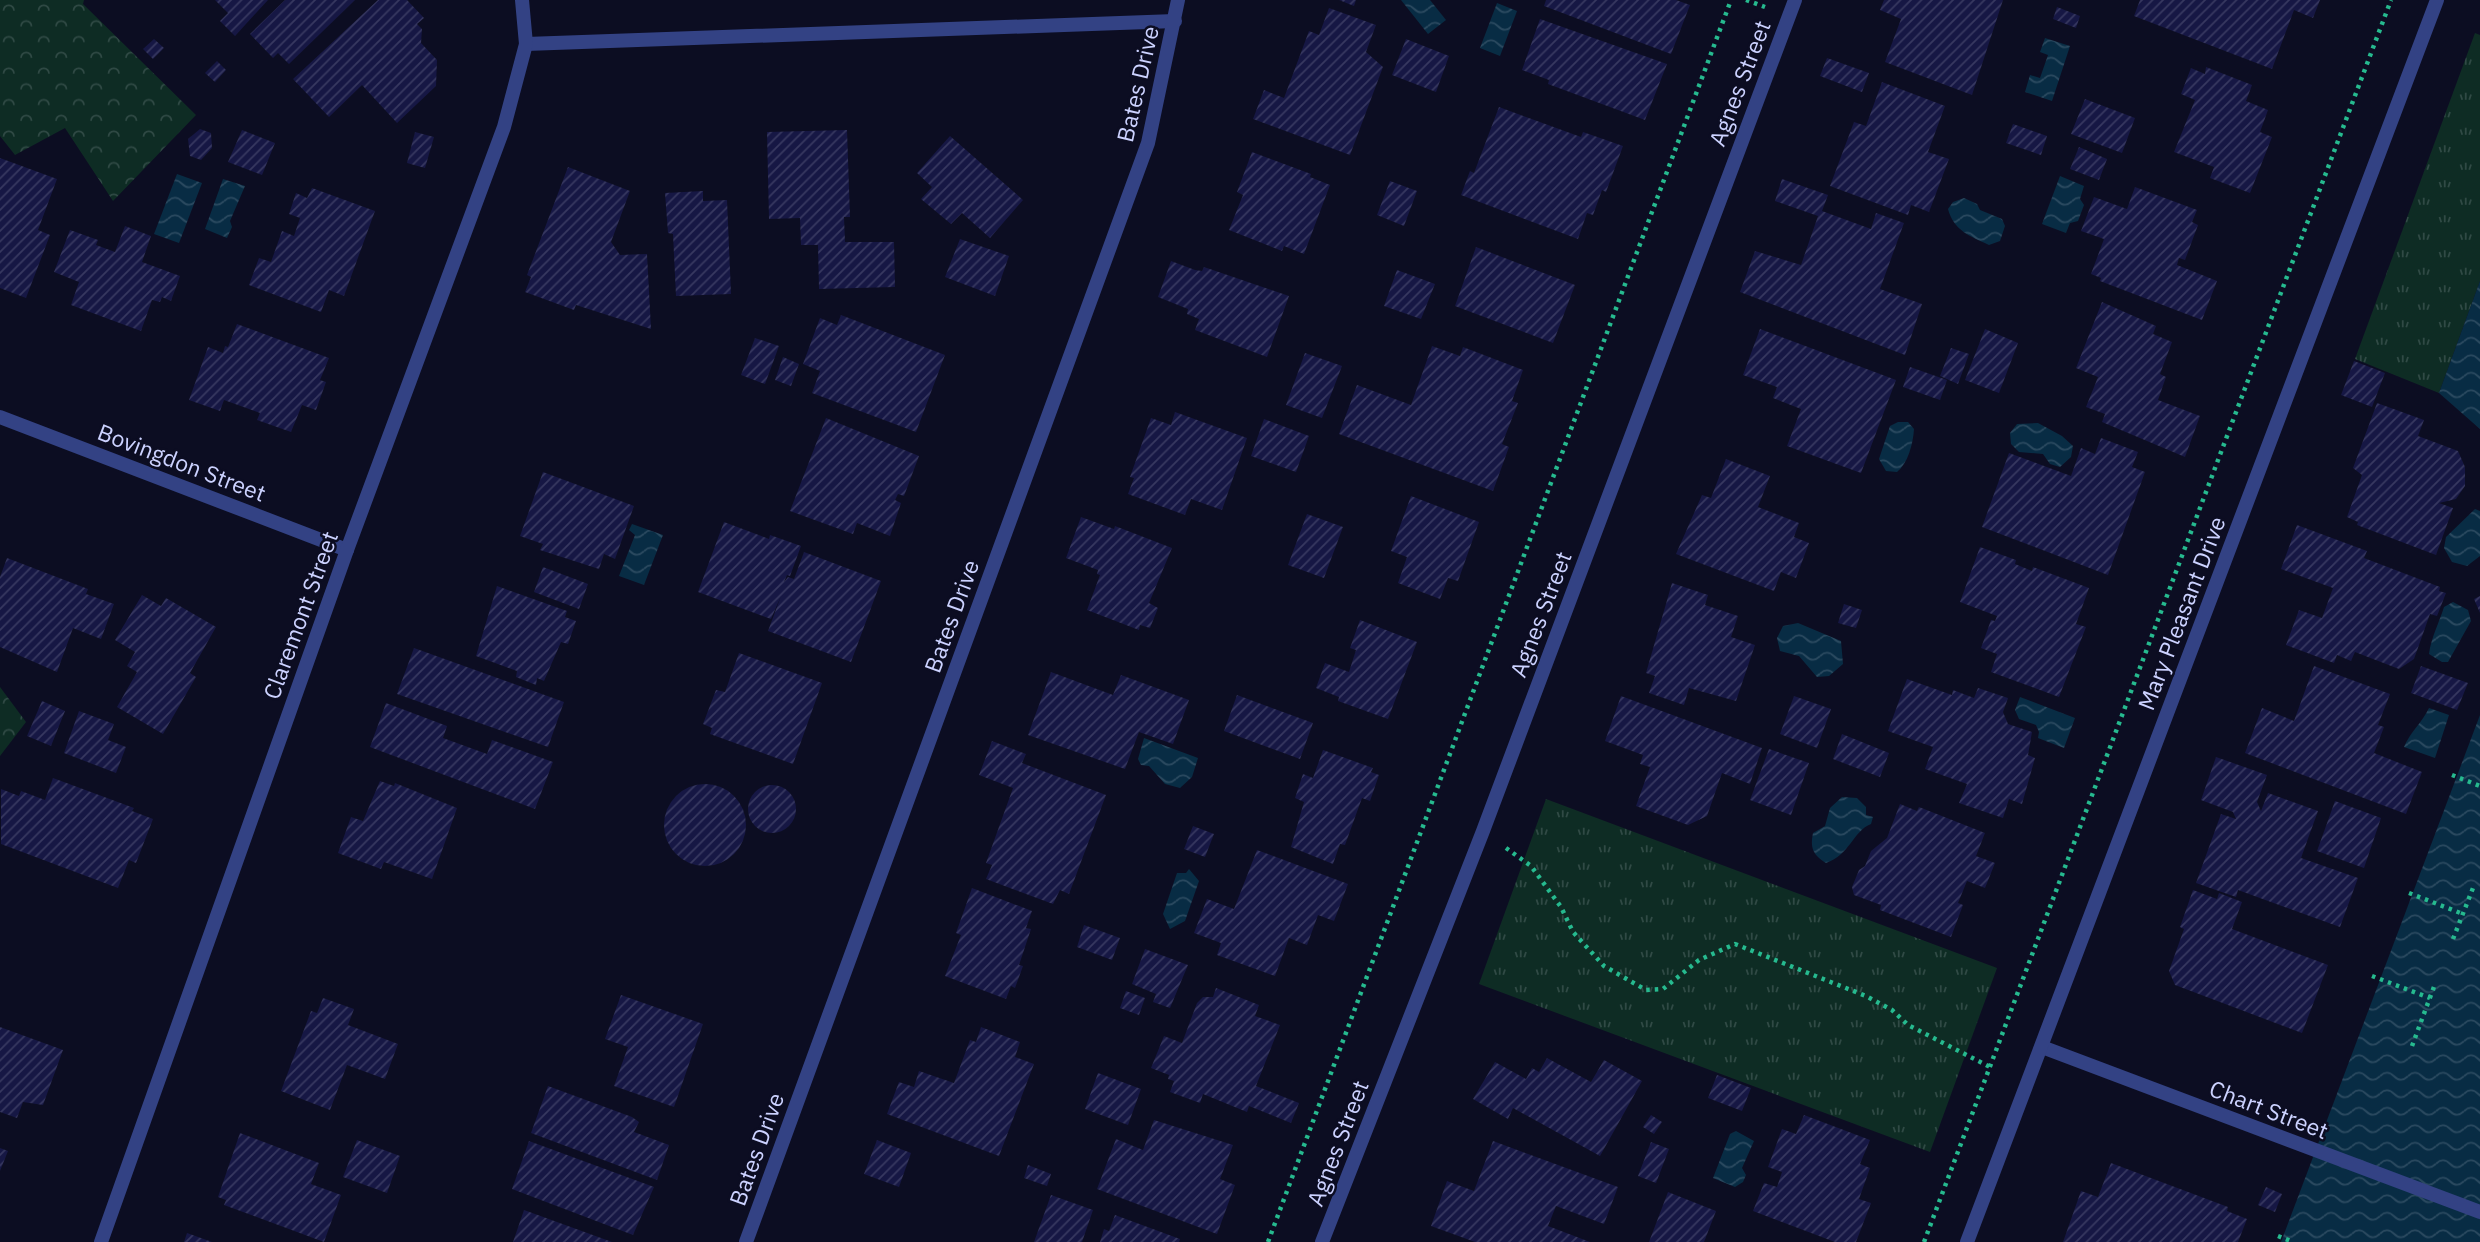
<svg xmlns="http://www.w3.org/2000/svg" width="2480" height="1242" font-family="'IBM Plex Sans',sans-serif">
<style>
.forest{fill:url(#forest-crowns)}
.park{fill:url(#park-tufts)}
.water{fill:url(#water-waves)}
.building{fill:url(#building-hatch)}
.lines{fill:none;stroke-linecap:round;stroke-linejoin:round}
.path{stroke:#26ba8f;stroke-width:4.5;stroke-dasharray:3.5 5;stroke-linecap:butt}
.minor{stroke:#334284;stroke-width:14}
.tertiary{stroke:#334284;stroke-width:14}
.labels{text-anchor:middle;dominant-baseline:central;stroke-width:5;stroke-linejoin:round;paint-order:stroke}
.street-label{font-size:23px;fill:#ccd2ff;stroke:#0c0d22}
</style>
<defs>
<pattern id="forest-crowns" width="20" height="18" patternUnits="userSpaceOnUse" patternTransform="scale(1.75)"><rect width="20" height="18" fill="#0e2c24"/><path d="M2 6a3 3 0 1 1 6 0M12 15a3 3 0 1 1 6 0" fill="none" stroke="#304a45"/></pattern>
<pattern id="park-tufts" width="24" height="20" patternUnits="userSpaceOnUse" patternTransform="scale(1.75)"><rect width="24" height="20" fill="#0e2c24"/><path d="M3 7l-1-3M5 7V3M7 7l1-3M15 17l-1-3M17 17v-4M19 17l1-3" fill="none" stroke="#304a45"/></pattern>
<pattern id="water-waves" width="16" height="10" patternUnits="userSpaceOnUse" patternTransform="scale(1.75)"><rect width="16" height="10" fill="#082c44"/><path d="M0 5q4-4 8 0t8 0" fill="none" stroke="#2b4a60"/></pattern>
<pattern id="building-hatch" width="6" height="6" patternUnits="userSpaceOnUse" patternTransform="scale(1.75)"><rect width="6" height="6" fill="#161744"/><path d="M-1 1l2-2M0 6l6-6M5 7l2-2" fill="none" stroke="#373860"/></pattern>
</defs>
<rect width="100%" height="100%" fill="#0c0d22"/>
<g class="forest">
<path d="M0 0H84L83 4 196 115 113 201 65 128 15 155 0 136Z"/>
<path d="M0 687 26 722 0 756Z"/>
</g>
<g class="park">
<path d="M2475 33 2480 35V281L2439 393 2355 359Z"/>
<path d="M1546 799 1997 968 1930 1152 1479 984Z"/>
</g>
<g class="water">
<path d="M1401 0H1430L1446 20 1428 34Z"/>
<path d="M1497 3 1517 11 1500 56 1480 48Z"/>
<path d="M2045 38 2070 46 2052 101 2025 92 2030 75 2040 78 2048 55 2040 52Z"/>
<path d="M177 174 202 183 179 243 154 234Z"/>
<path d="M2060 176 2084 186 2080 199 2084 205 2078 221 2070 223 2066 233 2042 224Z"/>
<path d="M223 179 245 186 230 221 232 227 227 238 205 229Z"/>
<path d="M1964 198 1977 204 1980 210 2002 219 2005 226 2000 241 1989 245C1970 236 1954 231 1948 209L1953 202Z"/>
<path d="M2480 281V429L2439 393Z"/>
<path d="M1898 422H1908L1914 429C1913 444 1908 463 1897 472L1886 471 1879 459 1890 426Z"/>
<path d="M2038 423 2062 436 2073 446 2071 457 2060 467 2050 464 2043 454 2019 452 2011 444 2010 433 2017 424Z"/>
<path d="M2475 509 2480 511V556L2467 566 2452 562 2444 548 2446 537Z"/>
<path d="M632 524 663 535 644 585 619 576 635 535 629 530Z"/>
<path d="M2453 602 2468 610 2471 621 2448 662H2442L2429 654C2431 638 2439 623 2444 607Z"/>
<path d="M1798 623 1841 641 1843 664 1829 676 1817 677 1799 656 1780 651 1777 638 1783 626Z"/>
<path d="M2020 697 2075 718 2064 748 2038 738 2039 732 2036 725 2019 719 2015 710Z"/>
<path d="M2429 708 2449 715 2435 758 2404 747C2410 732 2422 723 2429 708Z"/>
<path d="M2480 715V1242H2281Z"/>
<path d="M1144 738 1198 758 1192 777 1180 788 1165 784 1149 766 1141 765 1138 759Z"/>
<path d="M1842 797 1857 798 1866 807V815L1873 817 1871 824C1853 831 1850 855 1826 863 1813 855 1810 848 1813 833L1825 826 1830 808Z"/>
<path d="M1189 869 1199 881 1185 921 1170 929 1163 914 1177 873H1186Z"/>
<path d="M1736 1131 1754 1141 1742 1168 1746 1175 1743 1182 1735 1187 1713 1178 1730 1134Z"/>
</g>
<g class="building">
<path d="M215 0H268L235 36 220 21 228 13Z"/>
<path d="M285 0H355L289 64 278 53 273 58 250 34Z"/>
<path d="M378 0H407L424 18 417 24 422 29 421 43 437 60 436 86 397 123 362 85 329 117 293 79Z"/>
<path d="M1339 0H1356L1354 6Z"/>
<path d="M1546 0H1676L1690 5 1671 54 1544 6Z"/>
<path d="M1884 0H2003L1972 95 1885 62 1901 19 1880 10Z"/>
<path d="M2140 0H2320L2313 18 2294 10 2272 69 2134 16Z"/>
<path d="M2057 7 2080 16 2076 28 2053 19Z"/>
<path d="M1329 8 1376 25 1366 52 1383 67 1350 155 1253 119 1264 90 1284 98 1309 31 1319 35Z"/>
<path d="M1540 19 1667 64 1645 120 1548 84 1549 80 1522 70Z"/>
<path d="M154 39 164 48 153 59 143 49Z"/>
<path d="M1406 39 1449 56 1436 92 1392 75Z"/>
<path d="M1827 58 1869 73 1862 92 1820 76Z"/>
<path d="M217 61 226 70 215 82 205 73Z"/>
<path d="M2206 67 2252 85 2246 101 2268 110 2260 132 2272 137 2250 193 2210 178 2214 167 2174 152 2195 100 2181 94 2191 68 2205 74Z"/>
<path d="M1882 82 1945 106 1928 152 1949 159 1929 212 1911 205 1908 215 1830 186 1854 122 1866 126Z"/>
<path d="M2085 99 2135 118 2122 153 2071 134Z"/>
<path d="M1499 107 1581 137 1583 132 1623 146 1606 192 1602 190 1593 215 1587 213 1578 239 1461 195 1470 171 1474 173Z"/>
<path d="M2013 124 2047 136 2041 155 2006 143Z"/>
<path d="M200 129 211 133 212 148 201 160 190 156 188 139Z"/>
<path d="M242 130 275 143 262 175 228 162Z"/>
<path d="M847 130 850 217H844L845 242H894L895 287 819 289 818 245H801L800 218 769 219 767 132Z"/>
<path d="M415 132 434 137 425 168 407 163Z"/>
<path d="M950 136 1023 200 990 238 962 213 951 224 921 199 932 187 917 173Z"/>
<path d="M2079 147 2107 159 2099 180 2070 169Z"/>
<path d="M1252 152 1311 174 1310 177 1330 185 1304 254 1284 246 1282 251 1229 230 1243 195 1237 192Z"/>
<path d="M0 158 57 179 38 230 50 235 26 298 0 288Z"/>
<path d="M568 167 630 191 611 242 620 255 647 254 651 329 576 305 574 310 525 292 531 277 527 275Z"/>
<path d="M1782 179 1828 195 1822 211 1871 229 1876 213 1904 223 1880 289 1922 304 1905 355 1740 292 1755 251 1801 265 1818 216 1775 201Z"/>
<path d="M1390 181 1417 191 1404 226 1377 215Z"/>
<path d="M2135 187 2197 210 2192 222 2198 225 2185 260 2179 258 2177 265 2217 281 2202 320 2100 281 2101 278 2091 274 2104 239 2081 231 2094 197 2127 209Z"/>
<path d="M312 188 375 211 344 296 329 290 321 312 249 285 259 258 271 262 282 231 294 236 300 218 289 214 296 193 307 198Z"/>
<path d="M703 191V201L727 200 731 294 676 296 673 234 668 233 665 193Z"/>
<path d="M125 226 151 236 142 262 180 276 171 301 162 297 160 302 152 300 141 331 71 305 79 282 54 272 70 230 98 240 96 245 115 252Z"/>
<path d="M960 239 1009 256 995 296 945 277Z"/>
<path d="M1476 247 1575 285 1553 343 1455 306Z"/>
<path d="M1171 261 1195 270 1202 271 1204 267 1289 296 1267 357 1195 330 1199 319 1187 314 1188 309 1158 297Z"/>
<path d="M1397 270 1435 284 1421 319 1384 306Z"/>
<path d="M2102 302 2156 326 2153 334 2172 342 2160 374 2166 377 2158 400 2200 416 2185 457 2102 422 2105 414 2086 407 2098 377 2076 368Z"/>
<path d="M841 315 945 355 916 432 812 393 820 371 803 364 820 318 837 325Z"/>
<path d="M237 324 329 358 320 380 326 382 316 410 302 405 291 432 257 420 260 413 224 400 220 411 189 400 208 347 223 353 225 346 228 347Z"/>
<path d="M1760 329 1896 380 1861 473 1787 446 1801 409 1773 398 1777 387 1743 375Z"/>
<path d="M1985 329 2018 343 1999 393 1965 380Z"/>
<path d="M755 338 779 346 765 384 741 375Z"/>
<path d="M1432 346 1460 356 1463 347 1523 370 1512 401 1518 403 1502 444 1509 447 1493 491 1339 434 1357 385 1411 405Z"/>
<path d="M1951 348 1969 354 1958 384 1940 376Z"/>
<path d="M1305 353 1342 366 1322 418 1286 405Z"/>
<path d="M783 357 799 364 791 386 775 380Z"/>
<path d="M2354 361 2385 373 2372 407 2341 395Z"/>
<path d="M1910 367 1947 380 1940 400 1903 387Z"/>
<path d="M2377 403 2424 420 2418 436 2458 451 2465 467V486L2456 499 2439 503 2453 508 2436 555 2357 525 2358 522 2347 517 2362 475 2353 468Z"/>
<path d="M1175 412 1247 438 1222 510 1191 499 1185 515 1128 494 1134 478 1130 477 1151 418 1171 425Z"/>
<path d="M826 418 919 456 904 496 898 494 895 500 901 503 890 536 857 523 853 534 790 511Z"/>
<path d="M1264 419 1309 436 1296 472 1251 456Z"/>
<path d="M2101 438 2138 452 2132 467 2145 472 2108 575 1982 527 2009 453 2071 476 2081 448 2095 454Z"/>
<path d="M1726 459 1770 476 1758 507 1799 523 1794 537 1809 543 1796 578 1781 572 1774 591 1676 554 1702 495 1711 498Z"/>
<path d="M543 472 634 506 615 559 604 554 599 569 540 550 543 544 520 536Z"/>
<path d="M1411 496 1479 522 1458 581 1448 578 1440 599 1398 583 1407 557 1391 551Z"/>
<path d="M1307 514 1343 527 1324 578 1288 565Z"/>
<path d="M1081 517 1114 529 1115 526 1172 548 1149 603 1158 608 1150 628 1140 625 1139 630 1087 610 1100 575 1097 574 1098 570 1066 558Z"/>
<path d="M724 522 769 539 770 535 801 546 790 576 787 575 784 582 788 577 794 579 804 552 881 581 851 662 768 631 781 596 771 619 698 592Z"/>
<path d="M2297 525 2367 551 2364 558 2440 587 2439 591 2446 593 2437 616 2430 614 2414 659 2399 669 2355 652 2351 661 2337 655 2334 663 2286 645 2299 610 2322 618 2333 588 2281 569Z"/>
<path d="M1980 547 2016 560 2015 564 2032 571 2033 567 2089 588 2076 624 2086 627 2059 697 1991 672 1997 654 1981 648 1991 620 1995 621 1997 616 1960 602Z"/>
<path d="M7 558 88 589 86 594 114 604 101 639 73 628 57 672 0 647V577Z"/>
<path d="M543 567 588 584 579 609 534 592Z"/>
<path d="M1672 583 1708 595 1705 605 1738 616 1731 637 1755 645 1736 701 1689 688 1684 705 1649 693 1655 676 1646 673Z"/>
<path d="M497 586 567 611 565 617 576 621 568 644 561 642 544 681 537 678 536 685 516 677 517 671 476 656Z"/>
<path d="M142 595 161 606 166 598 216 627 190 673 196 677 163 734 117 707 137 672 127 666 135 652 115 640Z"/>
<path d="M2480 596V613L2474 599Z"/>
<path d="M1844 604 1862 610 1856 628 1838 623Z"/>
<path d="M1360 620 1417 642 1388 719 1338 701 1339 697 1316 688 1325 663 1349 672 1356 650 1350 648Z"/>
<path d="M414 648 564 702 548 747 397 694Z"/>
<path d="M739 653 822 683 793 764 710 734 712 728 703 724 716 690 725 692Z"/>
<path d="M2314 666 2390 694 2378 725 2384 727 2374 753 2422 772 2406 814 2245 753 2262 708 2294 721Z"/>
<path d="M2421 666 2468 683 2457 710 2411 693Z"/>
<path d="M1051 672 1113 695 1121 675 1189 700 1173 744 1139 732 1125 769 1028 735Z"/>
<path d="M1907 679 1952 695 1953 690 1974 698 1978 688 2008 698 2003 712 2008 724 2032 732 2028 755 2035 758 2022 804 2009 799 2003 818 1959 803 1967 784 1925 769 1933 747 1888 731Z"/>
<path d="M1237 695 1313 723 1300 759 1224 731Z"/>
<path d="M1621 696 1762 748 1750 784 1722 773 1707 816 1688 825 1636 806 1650 767 1640 764 1643 755 1605 741Z"/>
<path d="M1794 696 1831 709 1817 748 1780 734Z"/>
<path d="M42 701 65 711 51 746 27 736Z"/>
<path d="M386 703 447 726 443 738 487 754 492 740 553 762 535 809 370 747Z"/>
<path d="M79 711 114 724 108 740 126 747 116 773 64 753Z"/>
<path d="M1842 734 1889 753 1880 777 1833 759Z"/>
<path d="M992 741 1026 754 1022 763 1106 795 1069 894 1060 890 1053 904 986 879 992 865 986 863 1013 788 979 775Z"/>
<path d="M1769 749 1809 763 1791 815 1750 800Z"/>
<path d="M1323 750 1373 768 1371 772 1379 775 1370 801 1362 798 1345 845 1340 844 1333 864 1291 847 1304 802 1295 798 1303 774 1313 778Z"/>
<path d="M2216 757 2267 775 2257 802 2261 811 2268 793 2318 811 2301 858 2358 878 2340 927 2238 890 2236 897 2196 883 2221 814 2236 819 2233 812 2201 800Z"/>
<path d="M53 778 134 808 132 811 153 819 136 863 129 860 118 888 1 844V789L19 796 21 791 45 800Z"/>
<path d="M380 781 394 786 395 783 457 808 432 879 384 862 381 869 338 853 351 817 363 821Z"/>
<circle cx="705" cy="825" r="41"/>
<circle cx="772" cy="809" r="24"/>
<path d="M2335 801 2381 818 2364 868 2317 851Z"/>
<path d="M1900 804 1917 811 1919 807 1985 833 1976 856 1995 863 1985 888 1967 881 1958 903 1963 905 1951 937 1880 910 1881 905 1854 895 1852 887 1859 870 1865 866 1871 851 1887 838Z"/>
<path d="M1193 826 1214 834 1205 857 1184 849Z"/>
<path d="M1257 850 1348 884 1334 921 1318 915 1307 945 1289 938 1275 976 1217 955 1221 943 1194 933 1207 899 1234 909Z"/>
<path d="M972 888 1032 911 1026 928 1031 929 1019 965 1023 966 1015 988 1011 986 1006 999 945 976 961 935 956 933Z"/>
<path d="M2193 890 2217 899 2219 893 2242 902 2232 929 2328 965 2302 1033 2175 985 2169 971 2184 929 2180 927Z"/>
<path d="M1084 925 1120 938 1112 960 1077 947Z"/>
<path d="M1145 949 1188 965 1170 1008 1153 1002 1156 994 1132 984Z"/>
<path d="M1216 988 1259 1005 1255 1016 1280 1025 1256 1086 1299 1103 1291 1123 1249 1106 1247 1112 1203 1094 1200 1103 1170 1092 1174 1081 1168 1079 1169 1075 1151 1068 1164 1036 1182 1043 1197 1003 1203 997H1213Z"/>
<path d="M1126 991 1145 998 1139 1015 1120 1008Z"/>
<path d="M621 995 703 1024 674 1107 614 1086 628 1047 605 1039Z"/>
<path d="M323 998 354 1009 348 1025 398 1044 385 1079 347 1065 330 1110 281 1091 311 1011 317 1013Z"/>
<path d="M0 1027 63 1050 43 1105 23 1102 17 1118 0 1112Z"/>
<path d="M981 1027 1020 1042 1015 1057 1034 1064 999 1156 887 1114 899 1082 914 1087 919 1071 954 1083 970 1040 976 1042Z"/>
<path d="M1547 1058 1591 1082 1604 1060 1642 1081 1600 1156 1513 1108 1508 1119 1473 1099 1495 1062 1526 1079 1532 1068 1539 1072Z"/>
<path d="M1098 1073 1141 1089 1128 1125 1085 1109Z"/>
<path d="M1717 1075 1751 1088 1742 1111 1708 1098Z"/>
<path d="M548 1086 632 1117 639 1122 634 1132 669 1145 657 1180 531 1133Z"/>
<path d="M1651 1115 1662 1122 1654 1134 1643 1127Z"/>
<path d="M1804 1115 1870 1140 1860 1164 1870 1168 1859 1199 1871 1203 1856 1242H1835L1753 1211 1764 1183 1777 1187 1782 1172 1768 1167 1782 1129 1796 1134Z"/>
<path d="M1154 1120 1233 1145 1220 1179 1235 1185 1217 1234 1097 1189 1116 1139 1143 1150Z"/>
<path d="M240 1133 319 1163 311 1184 341 1195 324 1242 224 1205 226 1200 218 1197Z"/>
<path d="M357 1140 400 1156 387 1193 343 1177Z"/>
<path d="M877 1140 911 1153 899 1187 864 1174Z"/>
<path d="M529 1141 654 1187 633 1235 512 1189Z"/>
<path d="M1493 1141 1618 1187 1604 1224 1556 1206 1548 1226 1590 1242H1475L1431 1226 1447 1181 1474 1191Z"/>
<path d="M1651 1142 1669 1149 1656 1183 1638 1176Z"/>
<path d="M0 1148 8 1151 0 1171Z"/>
<path d="M2111 1163 2228 1207 2227 1211 2247 1219 2238 1242H2063L2081 1191 2098 1197Z"/>
<path d="M1028 1165 1051 1174 1047 1186 1024 1178Z"/>
<path d="M2266 1187 2282 1194 2275 1212 2258 1205Z"/>
<path d="M1668 1192 1716 1211 1704 1242H1649Z"/>
<path d="M1051 1195 1093 1210 1082 1242H1034Z"/>
<path d="M524 1210 612 1242H513Z"/>
<path d="M1115 1215 1180 1239 1179 1242H1100L1104 1229 1109 1231Z"/>
<path d="M187 1233 212 1242H184Z"/>
</g>
<g class="lines">
<g class="path">
<path d="M1746 0 1765 7"/>
<path d="M2452 775 2480 786"/>
<path d="M1506 848 1531 866 1561 907 1573 932 1604 966 1646 990 1663 989 1699 960 1735 944 1866 996 1892 1010 1908 1025 1990 1067"/>
<path d="M2409 893 2463 914"/>
<path d="M2453 939 2473 888"/>
<path d="M2372 976 2430 998"/>
<path d="M2412 1046 2435 984"/>
<path d="M2278 1236 2293 1242"/>
<path d="M1268 1242 1731 0"/>
<path d="M1924 1242 2391 0"/>
</g>
<g class="minor">
<path d="M526 44 1175 21"/>
<path d="M0 417 347 550"/>
<path d="M2042 1047 2480 1212"/>
<path d="M101 1242 347 550 504 127 526 44 522 0"/>
<path d="M746 1242 1148 143 1178 0"/>
<path d="M1967 1242 2437 0"/>
</g>
<path class="tertiary" d="M1322 1242 1483 831 1795 0"/>
</g>
<g class="labels">
<g class="street-label">
<text transform="translate(1739 83) rotate(-69)">Agnes Street</text>
<text transform="translate(1137 84) rotate(-77)">Bates Drive</text>
<text transform="translate(182 462) rotate(21)">Bovingdon Street</text>
<text transform="translate(2181 613) rotate(-69)">Mary Pleasant Drive</text>
<text transform="translate(1540 614) rotate(-69)">Agnes Street</text>
<text transform="translate(300 615) rotate(-70)">Claremont Street</text>
<text transform="translate(951 616) rotate(-70)">Bates Drive</text>
<text transform="translate(2269 1109) rotate(21)">Chart Street</text>
<text transform="translate(1337 1143) rotate(-69)">Agnes Street</text>
<text transform="translate(756 1149) rotate(-70)">Bates Drive</text>
</g>
</g>
</svg>
